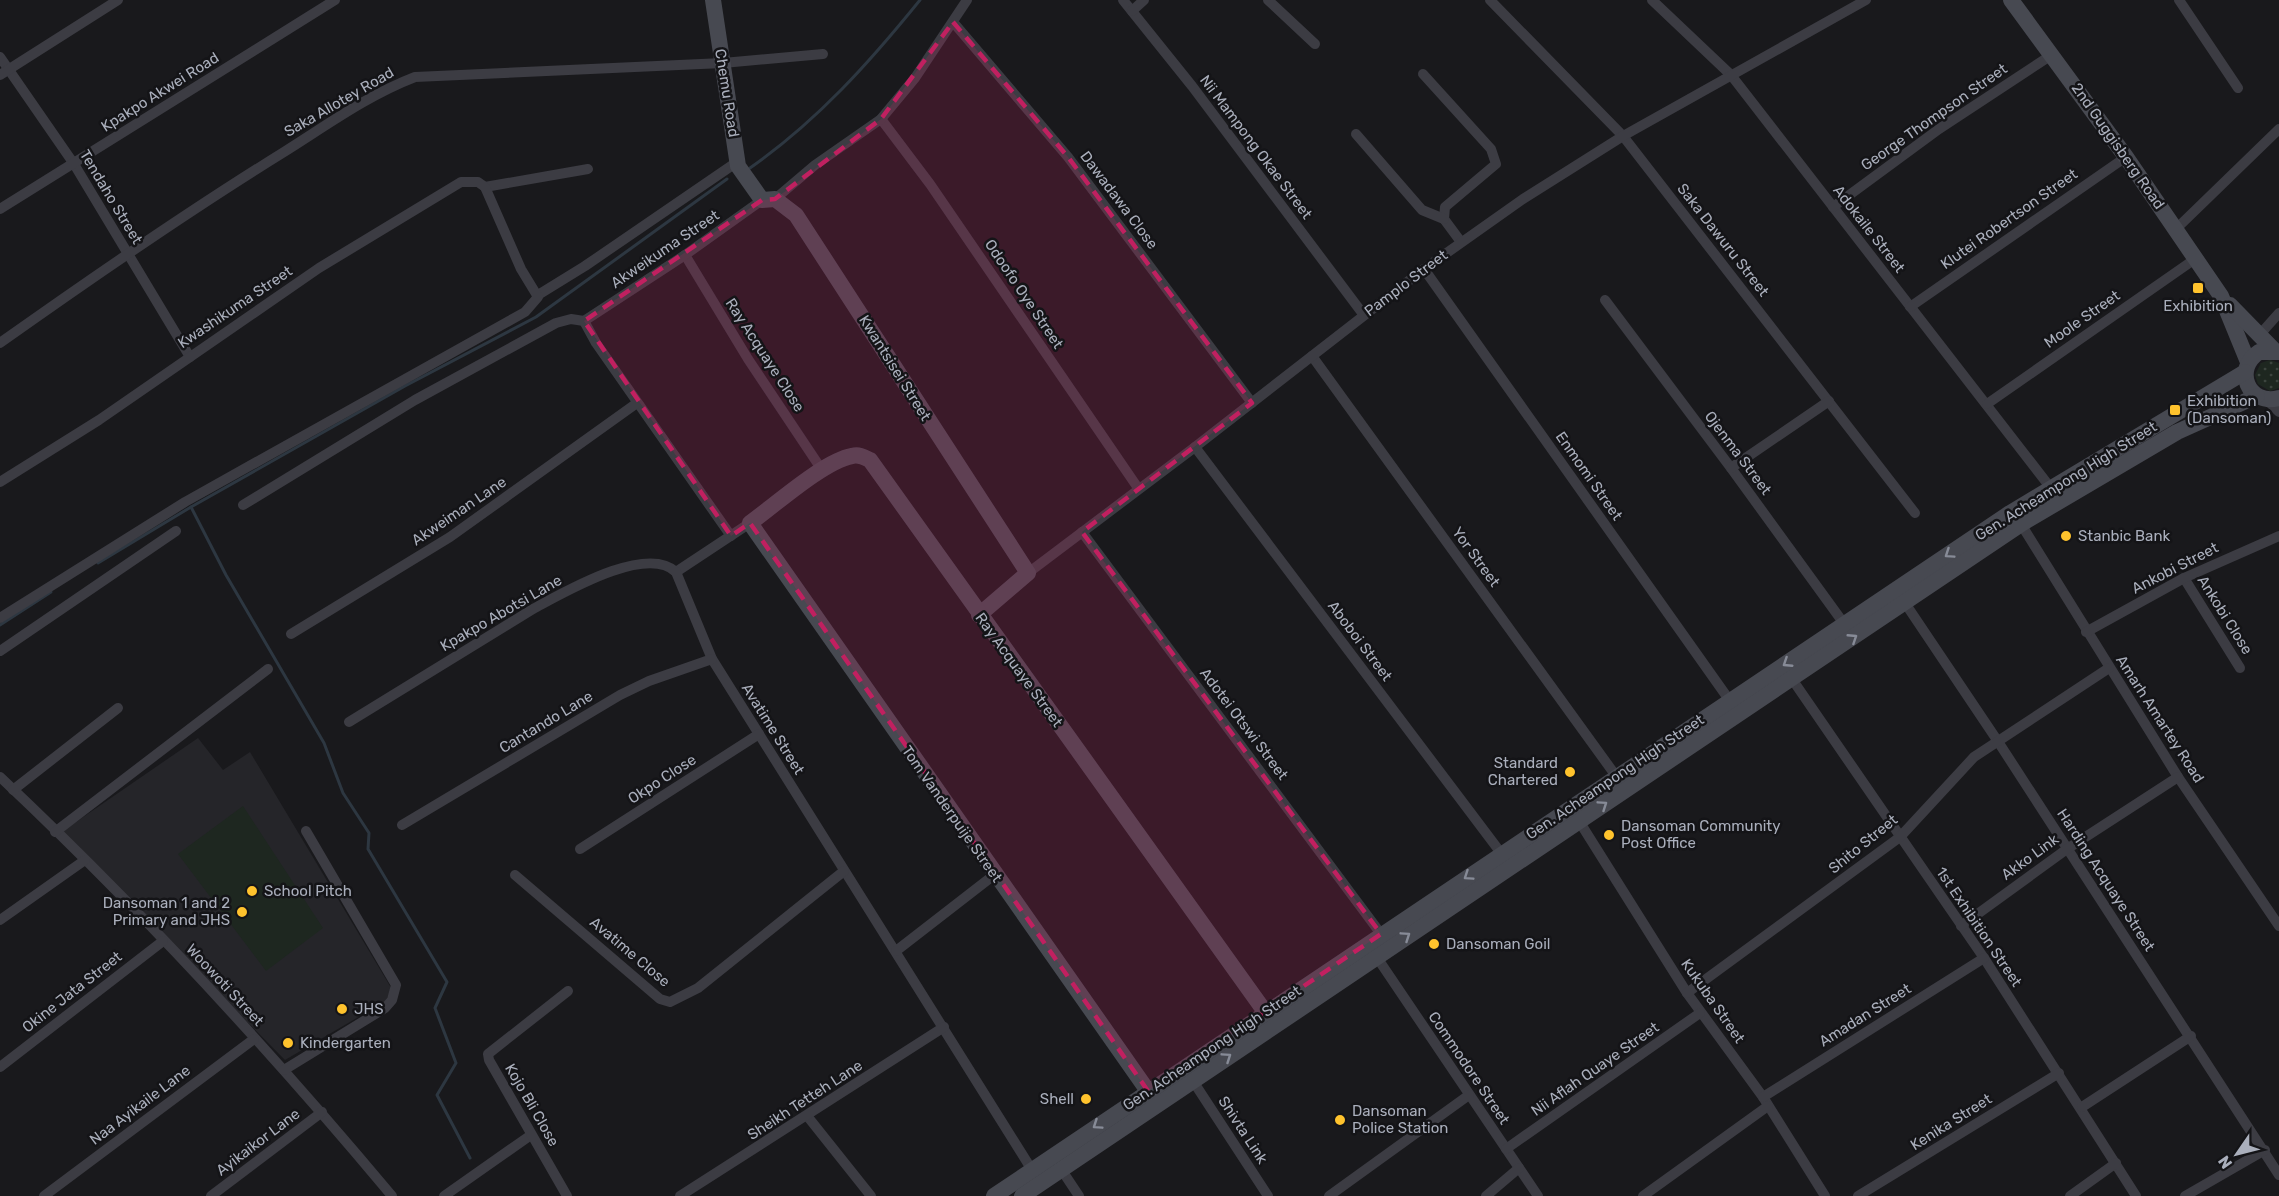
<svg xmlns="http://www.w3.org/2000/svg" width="2279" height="1196" font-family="Rubik,sans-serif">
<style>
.built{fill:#252529}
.grass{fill:url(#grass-dots)}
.pitch{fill:#1e2720}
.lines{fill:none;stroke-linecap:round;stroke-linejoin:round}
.stream{stroke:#2d3741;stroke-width:3}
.street{stroke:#3c3c43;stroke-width:10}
.secondary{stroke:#474951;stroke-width:16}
.oneway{stroke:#878b97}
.marked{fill:#c12060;fill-opacity:0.2;stroke:#c12060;stroke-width:4.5;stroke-dasharray:12 8;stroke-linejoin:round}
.poi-dot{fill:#ffc32d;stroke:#141417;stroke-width:2}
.labels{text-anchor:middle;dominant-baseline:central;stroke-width:5;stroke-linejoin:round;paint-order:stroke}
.street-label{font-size:15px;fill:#aaafbc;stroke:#141417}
.poi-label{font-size:15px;fill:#aaafbc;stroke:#141417;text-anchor:start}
</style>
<defs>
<pattern id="grass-dots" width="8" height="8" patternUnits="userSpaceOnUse" patternTransform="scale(1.5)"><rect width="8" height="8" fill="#1e2720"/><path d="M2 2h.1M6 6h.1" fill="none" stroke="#3c443e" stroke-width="1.8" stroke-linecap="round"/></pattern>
</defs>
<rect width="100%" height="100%" fill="#19191c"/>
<path class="built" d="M198 738 223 770 250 752 393 991 384 1002 285 1060 60 833Z"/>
<path class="grass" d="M2270 360 2279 363V388L2270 391 2258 384 2255 375 2261 363Z"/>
<path class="pitch" d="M243 806 323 928 266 971 178 854Z"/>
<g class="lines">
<g class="stream">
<path d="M750 168C817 121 869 63 920 0"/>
<path d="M191 507 226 575 324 743 343 793 369 833 368 849 447 982 435 1008 456 1063 437 1095 470 1158"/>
<path d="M98 563 191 507 405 386 536 317 727 179"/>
<path d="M0 625 51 592"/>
</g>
<g class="street">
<path d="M1123 0 1192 86 1363 314"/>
<path d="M1268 0 1315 44"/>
<path d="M1490 0 1623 136 1915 513"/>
<path d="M1652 0 1731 75 2050 487"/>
<path d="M2179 0 2238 88"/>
<path d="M1132 11 1144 0"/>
<path d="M953 22 1068 157 1252 403"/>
<path d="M0 57 74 164 190 357"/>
<path d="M1423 74 1491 149 1496 164 1445 207 1444 219 1461 242"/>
<path d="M0 75 118 0"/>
<path d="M881 119 930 184 1138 488"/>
<path d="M1356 134 1422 210 1444 219"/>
<path d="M485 187 588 169"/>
<path d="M775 199 815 165 881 119 915 78 967 0"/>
<path d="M1833 207 1939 129 2053 54"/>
<path d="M0 209 335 0"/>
<path d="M2176 229 2279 129"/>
<path d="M685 255 748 359 822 470"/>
<path d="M1424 269 1730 701"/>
<path d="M538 295 585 266 737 162"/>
<path d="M1605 300 1731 468 1845 625"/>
<path d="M1910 307 2126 157"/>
<path d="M584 321 596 343 731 536"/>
<path d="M584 321 685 255 762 200"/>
<path d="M2263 331 2279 313"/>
<path d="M0 343C93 277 187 212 284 152 327 125 368 95 415 77L723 63 823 54"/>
<path d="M1312 356 1616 776"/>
<path d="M2266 399 2279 412"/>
<path d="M1987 404 2195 259"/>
<path d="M1195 447 1501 853"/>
<path d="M1731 468 1829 401"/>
<path d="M0 482 99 420 319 268 461 182H478L485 187 521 269 538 297 525 312 185 502 0 618"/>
<path d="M243 505 415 400 556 323 571 319 584 321"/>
<path d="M2021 524 2178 777 2279 926"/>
<path d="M1082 532 1381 934"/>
<path d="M676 572 750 523"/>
<path d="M1028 573 1195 447 1424 269 1523 199 1623 136 1866 0"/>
<path d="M2184 578 2240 668"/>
<path d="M1905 603 1997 740 2279 1175"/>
<path d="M2086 632 2184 578 2279 536"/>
<path d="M291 634 450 537 637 403"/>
<path d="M0 651 176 531"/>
<path d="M1792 679 1984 958 2136 1196"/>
<path d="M349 722 533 609C565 592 646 544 676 572L712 659 1032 1170"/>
<path d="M0 777C139 908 270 1050 392 1196"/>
<path d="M13 790 118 708"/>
<path d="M1579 821 1687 993 1763 1097 1825 1196"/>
<path d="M402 825 620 695 649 681 712 659"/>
<path d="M55 832 268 669"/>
<path d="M580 849 759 734"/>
<path d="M515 875 660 999 670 1002 698 988 844 871"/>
<path d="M0 920 85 860"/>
<path d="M1961 926 2067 849 2178 777"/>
<path d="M896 951 994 875"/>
<path d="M1376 956 1538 1196"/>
<path d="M1687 993 1900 837 1974 757 2109 668"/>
<path d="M0 1067 163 941"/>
<path d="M284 1070 385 1008 392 1000 396 985 306 831"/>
<path d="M1193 1081 1268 1196"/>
<path d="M1763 1097 1984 958"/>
<path d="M2082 1107 2191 1036"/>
<path d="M808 1117 871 1196"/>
<path d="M1506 1149 1700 1013"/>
<path d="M1061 1169 1079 1196"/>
<path d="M44 1196 254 1039"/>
<path d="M211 1196 322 1112"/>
<path d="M444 1196 531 1135"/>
<path d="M567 1196 489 1060 488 1054 568 991"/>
<path d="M680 1196 944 1027"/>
<path d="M1329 1196 1469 1095"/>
<path d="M1486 1196 1519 1168"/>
<path d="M1643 1196 1768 1106"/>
<path d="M1858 1196 2059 1073"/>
<path d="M2070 1196 2116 1163"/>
<path d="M2185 1196 2265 1150"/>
</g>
<g class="secondary">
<path d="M713 0 738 166 762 200 775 199 796 215 1028 573 979 615"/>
<path d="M2011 0 2126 157 2221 296 2248 362"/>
<path d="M2230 305 2274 350"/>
<path d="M2279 352H2259C2233 369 2248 406 2279 398"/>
<path d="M1157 1104 750 523C775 505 824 461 852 456 859 454 864 457 870 460L1266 1013"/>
<path d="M994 1196 2010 513 2245 372"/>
<path d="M1022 1196 2021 524 2177 432 2257 396"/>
</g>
</g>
<defs><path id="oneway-chevron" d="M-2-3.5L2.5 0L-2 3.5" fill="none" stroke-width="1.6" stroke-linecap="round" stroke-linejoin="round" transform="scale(1.5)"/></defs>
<g class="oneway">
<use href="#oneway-chevron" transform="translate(1949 554) rotate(146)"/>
<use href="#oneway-chevron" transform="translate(1853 638) rotate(-33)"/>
<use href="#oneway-chevron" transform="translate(1787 663) rotate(147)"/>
<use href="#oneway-chevron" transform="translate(1603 805) rotate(-34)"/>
<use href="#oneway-chevron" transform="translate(1468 876) rotate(146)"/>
<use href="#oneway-chevron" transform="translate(1406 936) rotate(-34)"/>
<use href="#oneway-chevron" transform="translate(1227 1057) rotate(-34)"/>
<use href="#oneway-chevron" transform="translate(1097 1125) rotate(146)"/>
</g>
<path class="marked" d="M953 22 1068 157 1252 403 1082 532 1381 934 1148 1091 750 523 731 536 584 321 762 200 775 199 881 119Z"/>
<g class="poi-dot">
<rect x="2192" y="282" width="12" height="12" rx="3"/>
<rect x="2169" y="404" width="12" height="12" rx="3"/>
<circle cx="2066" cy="536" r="6"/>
<circle cx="1570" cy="772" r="6"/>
<circle cx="1609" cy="835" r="6"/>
<circle cx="252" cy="891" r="6"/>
<circle cx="242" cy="912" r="6"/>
<circle cx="1434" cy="944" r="6"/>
<circle cx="342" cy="1009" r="6"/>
<circle cx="288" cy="1043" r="6"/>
<circle cx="1086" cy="1099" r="6"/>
<circle cx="1340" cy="1120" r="6"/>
</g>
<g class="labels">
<g class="street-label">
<text transform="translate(160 92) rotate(-32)">Kpakpo Akwei Road</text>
<text transform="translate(727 93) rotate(81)">Chemu Road</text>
<text transform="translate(339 102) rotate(-30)">Saka Allotey Road</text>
<text transform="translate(1934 117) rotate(-35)">George Thompson Street</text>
<text transform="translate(2118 146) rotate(55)">2nd Guggisberg Road</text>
<text transform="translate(1256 147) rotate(53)">Nii Mampong Okae Street</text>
<text transform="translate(111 197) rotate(59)">Tendaho Street</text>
<text transform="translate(1119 200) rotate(53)">Dawadawa Close</text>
<text transform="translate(2009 219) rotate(-35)">Klutei Robertson Street</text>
<text transform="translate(1869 229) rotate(52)">Adokaile Street</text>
<text transform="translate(1723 240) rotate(52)">Saka Dawuru Street</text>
<text transform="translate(665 249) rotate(-34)">Akweikuma Street</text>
<text transform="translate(1406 283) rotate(-37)">Pamplo Street</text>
<text transform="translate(1024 294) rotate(56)">Odoofo Oye Street</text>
<text transform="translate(235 307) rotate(-34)">Kwashikuma Street</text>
<text transform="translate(2082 319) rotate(-35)">Moole Street</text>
<text transform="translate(765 355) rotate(57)">Ray Acquaye Close</text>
<text transform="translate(895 368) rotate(58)">Kwantsisei Street</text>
<text transform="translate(1738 453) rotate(53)">Ojenma Street</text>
<text transform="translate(1589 476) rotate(55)">Enmomi Street</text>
<text transform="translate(2066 481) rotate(-32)">Gen. Acheampong High Street</text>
<text transform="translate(459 511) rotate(-34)">Akweiman Lane</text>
<text transform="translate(1476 557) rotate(54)">Yor Street</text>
<text transform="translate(2175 568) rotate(-27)">Ankobi Street</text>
<text transform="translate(501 613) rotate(-30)">Kpakpo Abotsi Lane</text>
<text transform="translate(2225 615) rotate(58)">Ankobi Close</text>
<text transform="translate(1360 641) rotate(53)">Aboboi Street</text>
<text transform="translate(1019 670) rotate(54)">Ray Acquaye Street</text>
<text transform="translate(2160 719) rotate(57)">Amarh Amartey Road</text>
<text transform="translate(546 722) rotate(-31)">Cantando Lane</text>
<text transform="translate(1244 724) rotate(53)">Adotei Otswi Street</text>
<text transform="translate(773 729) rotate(58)">Avatime Street</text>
<text transform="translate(1615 777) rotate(-34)">Gen. Acheampong High Street</text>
<text transform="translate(662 779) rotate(-33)">Okpo Close</text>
<text transform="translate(952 814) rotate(55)">Tom Vanderpuije Street</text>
<text transform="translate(1863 844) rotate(-39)">Shito Street</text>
<text transform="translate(2030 857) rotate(-36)">Akko Link</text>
<text transform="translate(2106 880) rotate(57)">Harding Acquaye Street</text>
<text transform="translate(1979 927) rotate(56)">1st Exhibition Street</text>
<text transform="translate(630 952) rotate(40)">Avatime Close</text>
<text transform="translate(225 985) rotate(47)">Woowoti Street</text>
<text transform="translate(72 992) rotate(-38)">Okine Jata Street</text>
<text transform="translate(1713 1001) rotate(55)">Kukuba Street</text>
<text transform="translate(1865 1015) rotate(-32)">Amadan Street</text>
<text transform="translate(1212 1048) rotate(-34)">Gen. Acheampong High Street</text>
<text transform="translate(1469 1068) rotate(56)">Commodore Street</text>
<text transform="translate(1595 1069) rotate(-35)">Nii Aflah Quaye Street</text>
<text transform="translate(805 1100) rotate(-33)">Sheikh Tetteh Lane</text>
<text transform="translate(140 1105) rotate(-37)">Naa Ayikaile Lane</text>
<text transform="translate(532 1105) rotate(60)">Kojo Bli Close</text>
<text transform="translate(1951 1122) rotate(-32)">Kenika Street</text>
<text transform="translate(1243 1130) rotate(57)">Shivta Link</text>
<text transform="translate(258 1142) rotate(-37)">Ayikaikor Lane</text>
</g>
<g class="poi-label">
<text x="2198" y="306" text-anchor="middle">Exhibition</text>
<text x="2187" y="401">Exhibition<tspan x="2187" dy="17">(Dansoman)</tspan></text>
<text x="2078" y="536">Stanbic Bank</text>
<text x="1558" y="763" text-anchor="end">Standard<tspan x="1558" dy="17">Chartered</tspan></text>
<text x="1621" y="826">Dansoman Community<tspan x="1621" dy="17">Post Office</tspan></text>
<text x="264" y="891">School Pitch</text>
<text x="230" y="903" text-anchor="end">Dansoman 1 and 2<tspan x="230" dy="17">Primary and JHS</tspan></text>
<text x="1446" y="944">Dansoman Goil</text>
<text x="354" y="1009">JHS</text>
<text x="300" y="1043">Kindergarten</text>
<text x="1074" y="1099" text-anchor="end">Shell</text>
<text x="1352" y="1111">Dansoman<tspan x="1352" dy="17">Police Station</tspan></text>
</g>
</g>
<g transform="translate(2237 1154) rotate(235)" stroke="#141417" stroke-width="4.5" paint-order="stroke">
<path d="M0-4.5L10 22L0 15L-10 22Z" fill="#aaafbc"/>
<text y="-9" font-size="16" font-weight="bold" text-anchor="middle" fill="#aaafbc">N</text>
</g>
</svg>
